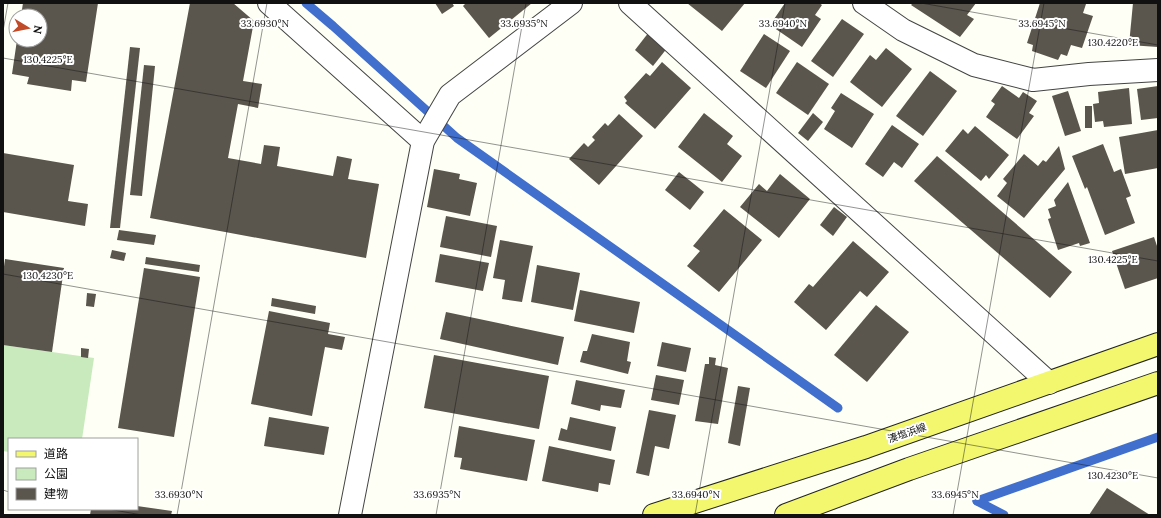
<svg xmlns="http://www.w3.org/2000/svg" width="1161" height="518" font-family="Lora,'Noto Sans JP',serif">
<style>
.green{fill:#c8eabd}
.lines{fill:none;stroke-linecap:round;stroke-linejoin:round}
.stream{stroke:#416fcd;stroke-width:9}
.building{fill:#5a554d}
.minor-casing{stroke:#444;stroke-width:24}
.major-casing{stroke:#222;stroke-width:24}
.minor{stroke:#fff;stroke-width:22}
.major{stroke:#f2f76d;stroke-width:22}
.ticks{fill:none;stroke:#111;stroke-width:1;stroke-opacity:0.45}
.labels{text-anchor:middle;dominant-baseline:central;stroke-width:4;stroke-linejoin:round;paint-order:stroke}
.street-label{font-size:10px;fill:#111;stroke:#fff}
.ticks-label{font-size:10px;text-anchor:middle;fill:#111;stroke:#fff;stroke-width:4;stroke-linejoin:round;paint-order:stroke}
</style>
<rect width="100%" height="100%" fill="#fefff5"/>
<path class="green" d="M3 345 94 358 82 439H9V452L3 451Z"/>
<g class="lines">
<g class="stream">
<path d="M306 3 333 26 457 138 838 408"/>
<path d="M977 501 1158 437"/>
<path d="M977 501 1004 515"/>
</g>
</g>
<g class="building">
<path d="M23 3H98L86 82 72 80 71 91 27 84 29 77 12 74 17 40H40V16H21Z"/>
<path d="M190 3H233L254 21 243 81 262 84 258 108 238 104 228 158 261 164 264 145 280 147 277 166 333 176 337 156 352 159 348 179 379 184 366 258 150 218Z"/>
<path d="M435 3H452L454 6 442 14Z"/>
<path d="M466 3H532L489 38 463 6Z"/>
<path d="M687 3H745L722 31Z"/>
<path d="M785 3H819L822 5 815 15 821 19 802 47 770 25Z"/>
<path d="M913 3H976L967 15 974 19 960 37 911 5Z"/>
<path d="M1040 3 1086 4 1083 13 1093 16 1082 48 1071 45 1067 56 1061 54 1058 60 1032 51 1033 45 1027 43Z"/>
<path d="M1133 3H1158V47L1129 45Z"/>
<path d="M842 19 864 34 833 77 811 61Z"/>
<path d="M649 32 668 47 653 66 635 50Z"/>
<path d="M764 34 790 51 766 88 740 71Z"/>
<path d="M130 47 140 48 120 228H110Z"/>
<path d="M886 48 912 69 882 107 850 82 870 55 876 60Z"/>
<path d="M662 62 691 88 655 129 625 103 627 101 624 97 646 73 650 76Z"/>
<path d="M797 62 829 84 808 115 776 93Z"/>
<path d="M144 65 155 66 142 196 130 195Z"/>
<path d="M930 71 957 91 923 136 896 116Z"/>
<path d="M1002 86 1019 98 1023 92 1037 101 1029 113 1034 116 1017 139 986 117 995 104 991 101Z"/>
<path d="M1158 86V118L1141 120 1137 89Z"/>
<path d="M1129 88 1132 124 1104 127 1103 121 1095 122 1093 104 1099 103 1098 92Z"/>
<path d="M1068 91 1081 131 1065 136 1052 96Z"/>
<path d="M841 93 874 114 852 148 824 129 835 111 831 108Z"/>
<rect x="1085" y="106" width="7" height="22"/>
<path d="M704 113 733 136 727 144 742 156 722 182 678 147Z"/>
<path d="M813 113 823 122 808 141 798 133Z"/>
<path d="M619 114 643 136 599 185 569 159 584 143 588 147 595 140 592 137 605 123 608 126Z"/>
<path d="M892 125 919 144 902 168 894 162 883 177 865 164Z"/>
<path d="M975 126 1009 155 989 179 986 175 981 181 945 151 963 129 968 134Z"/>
<path d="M1158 130V168L1125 174 1119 137Z"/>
<path d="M1103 144 1114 172 1121 169 1131 196 1126 198 1135 223 1105 235 1087 187 1085 189 1072 156Z"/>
<path d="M1059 146 1065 169 1024 218 997 196 1007 183 1003 179 1024 154 1038 166 1043 160 1046 162Z"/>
<path d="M3 153 74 165 68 201 88 204 85 226 3 212Z"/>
<path d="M937 156 1072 272 1050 298 914 181Z"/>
<path d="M434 169 460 174 459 179 477 183 470 216 427 207Z"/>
<path d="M679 172 704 192 690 210 665 190Z"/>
<path d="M780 174 810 199 779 238 740 207 759 184 767 191Z"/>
<path d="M1068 182 1090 243 1080 246 1079 243 1058 250 1048 219 1051 218 1048 209 1056 206 1054 200Z"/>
<path d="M834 207 847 217 833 236 820 225Z"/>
<path d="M724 209 762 240 719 292 687 266 700 251 693 246Z"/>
<path d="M446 216 497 226 491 257 440 247Z"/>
<path d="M119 230 156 235 154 245 117 240Z"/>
<path d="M1154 237 1158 249V278L1125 289 1112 251Z"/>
<path d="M500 240 533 246 522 302 502 299 505 280 493 278Z"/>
<path d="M853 241 889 272 867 297 860 291 826 330 794 302 809 284 813 287Z"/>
<path d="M112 250 126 253 124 261 110 258Z"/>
<path d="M440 254 489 263 483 291 435 282Z"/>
<path d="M146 257 200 265 199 272 145 264Z"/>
<path d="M5 259 64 268 52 352 3 345V274Z"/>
<path d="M537 265 580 273 573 310 531 302Z"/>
<path d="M144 268 200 277 174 437 118 428Z"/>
<path d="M580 290 640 302 634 333 574 321Z"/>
<path d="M87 293 96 294 94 307 86 306Z"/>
<path d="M272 298 316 306 315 314 271 306Z"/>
<path d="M876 305 909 332 867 382 834 355Z"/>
<path d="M269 311 330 323 328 334 345 337 342 350 325 347 312 416 251 404Z"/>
<path d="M446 312 564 337 558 365 440 339Z"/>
<path d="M592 334 630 342 627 361 631 362 628 374 580 362 583 351H587Z"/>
<path d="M662 342 691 348 686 372 657 366Z"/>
<path d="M81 348 89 349 88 358 81 357Z"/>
<path d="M434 355 549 376 539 429 424 408Z"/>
<path d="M709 357 716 358 715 365 728 368 718 424 695 421 705 364H709Z"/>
<path d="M656 375 684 380 679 405 651 400Z"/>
<path d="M576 380 625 390 621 408 601 405 600 411 571 404Z"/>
<path d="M738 386 750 388 740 446 728 443Z"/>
<path d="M649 410 676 415 669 449 655 446 649 476 636 473Z"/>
<path d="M269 417 329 427 324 455 264 446Z"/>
<path d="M570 417 616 427 611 451 558 440 561 428 567 430Z"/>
<path d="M459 426 535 440 527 481 460 469 462 458 454 457Z"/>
<path d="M549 446 615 460 610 485 599 483 598 492 542 481Z"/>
<path d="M1107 488 1150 515H1089Z"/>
<path d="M137 506 172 511 171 515H90L91 509H137Z"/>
</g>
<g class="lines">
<defs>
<g id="minor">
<path d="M269 3 423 141"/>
<path d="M630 3 1049 383"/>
<path d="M864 3 903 30 974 65 1033 80 1089 74 1158 70"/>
<path d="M350 515 423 141 450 95 571 3"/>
</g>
<g id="major">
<path d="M654 515 866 447 1158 344"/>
<path d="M786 515 909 469 1158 383"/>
</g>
</defs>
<use href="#minor" class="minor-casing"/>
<use href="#major" class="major-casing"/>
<use href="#minor" class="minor"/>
<use href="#major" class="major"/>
</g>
<path class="ticks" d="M921 3 1158 45M3 31 8 3M3 58 1158 261M3 274 1158 478M3 490 9 492M108 509 142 515M177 515 267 3M436 515 526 3M695 515 785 3M953 515 1044 3"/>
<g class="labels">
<g class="street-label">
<text transform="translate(907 433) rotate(-19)">湊塩浜線</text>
</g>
</g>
<g class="ticks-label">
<text x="265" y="27">33.6930°N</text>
<text x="524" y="27">33.6935°N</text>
<text x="783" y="27">33.6940°N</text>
<text x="1042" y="27">33.6945°N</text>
<text x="1113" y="46">130.4220°E</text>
<text x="48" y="63">130.4225°E</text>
<text x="1113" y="263">130.4225°E</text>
<text x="48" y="279">130.4230°E</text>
<text x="1113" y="479">130.4230°E</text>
<text x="179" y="498">33.6930°N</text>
<text x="437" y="498">33.6935°N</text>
<text x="696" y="498">33.6940°N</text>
<text x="955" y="498">33.6945°N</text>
</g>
<rect width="1161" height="518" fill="none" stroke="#111111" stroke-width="8"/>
<rect x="8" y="438" width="130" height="72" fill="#ffffff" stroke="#a0a0a0"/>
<rect x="16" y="451" width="20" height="6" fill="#f2f76d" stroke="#a0a0a0"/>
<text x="44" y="458" font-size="12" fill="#111111">道路</text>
<rect x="16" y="468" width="20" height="12" fill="#c8eabd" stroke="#a0a0a0"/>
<text x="44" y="478" font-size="12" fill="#111111">公園</text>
<rect x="16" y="488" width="20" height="12" fill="#5a554d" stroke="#a0a0a0"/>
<text x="44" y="498" font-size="12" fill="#111111">建物</text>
<g transform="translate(28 28) rotate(100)"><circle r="19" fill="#ffffff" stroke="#a0a0a0"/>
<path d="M0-3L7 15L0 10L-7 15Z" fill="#c14b29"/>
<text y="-6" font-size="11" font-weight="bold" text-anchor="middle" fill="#111111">N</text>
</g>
</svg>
